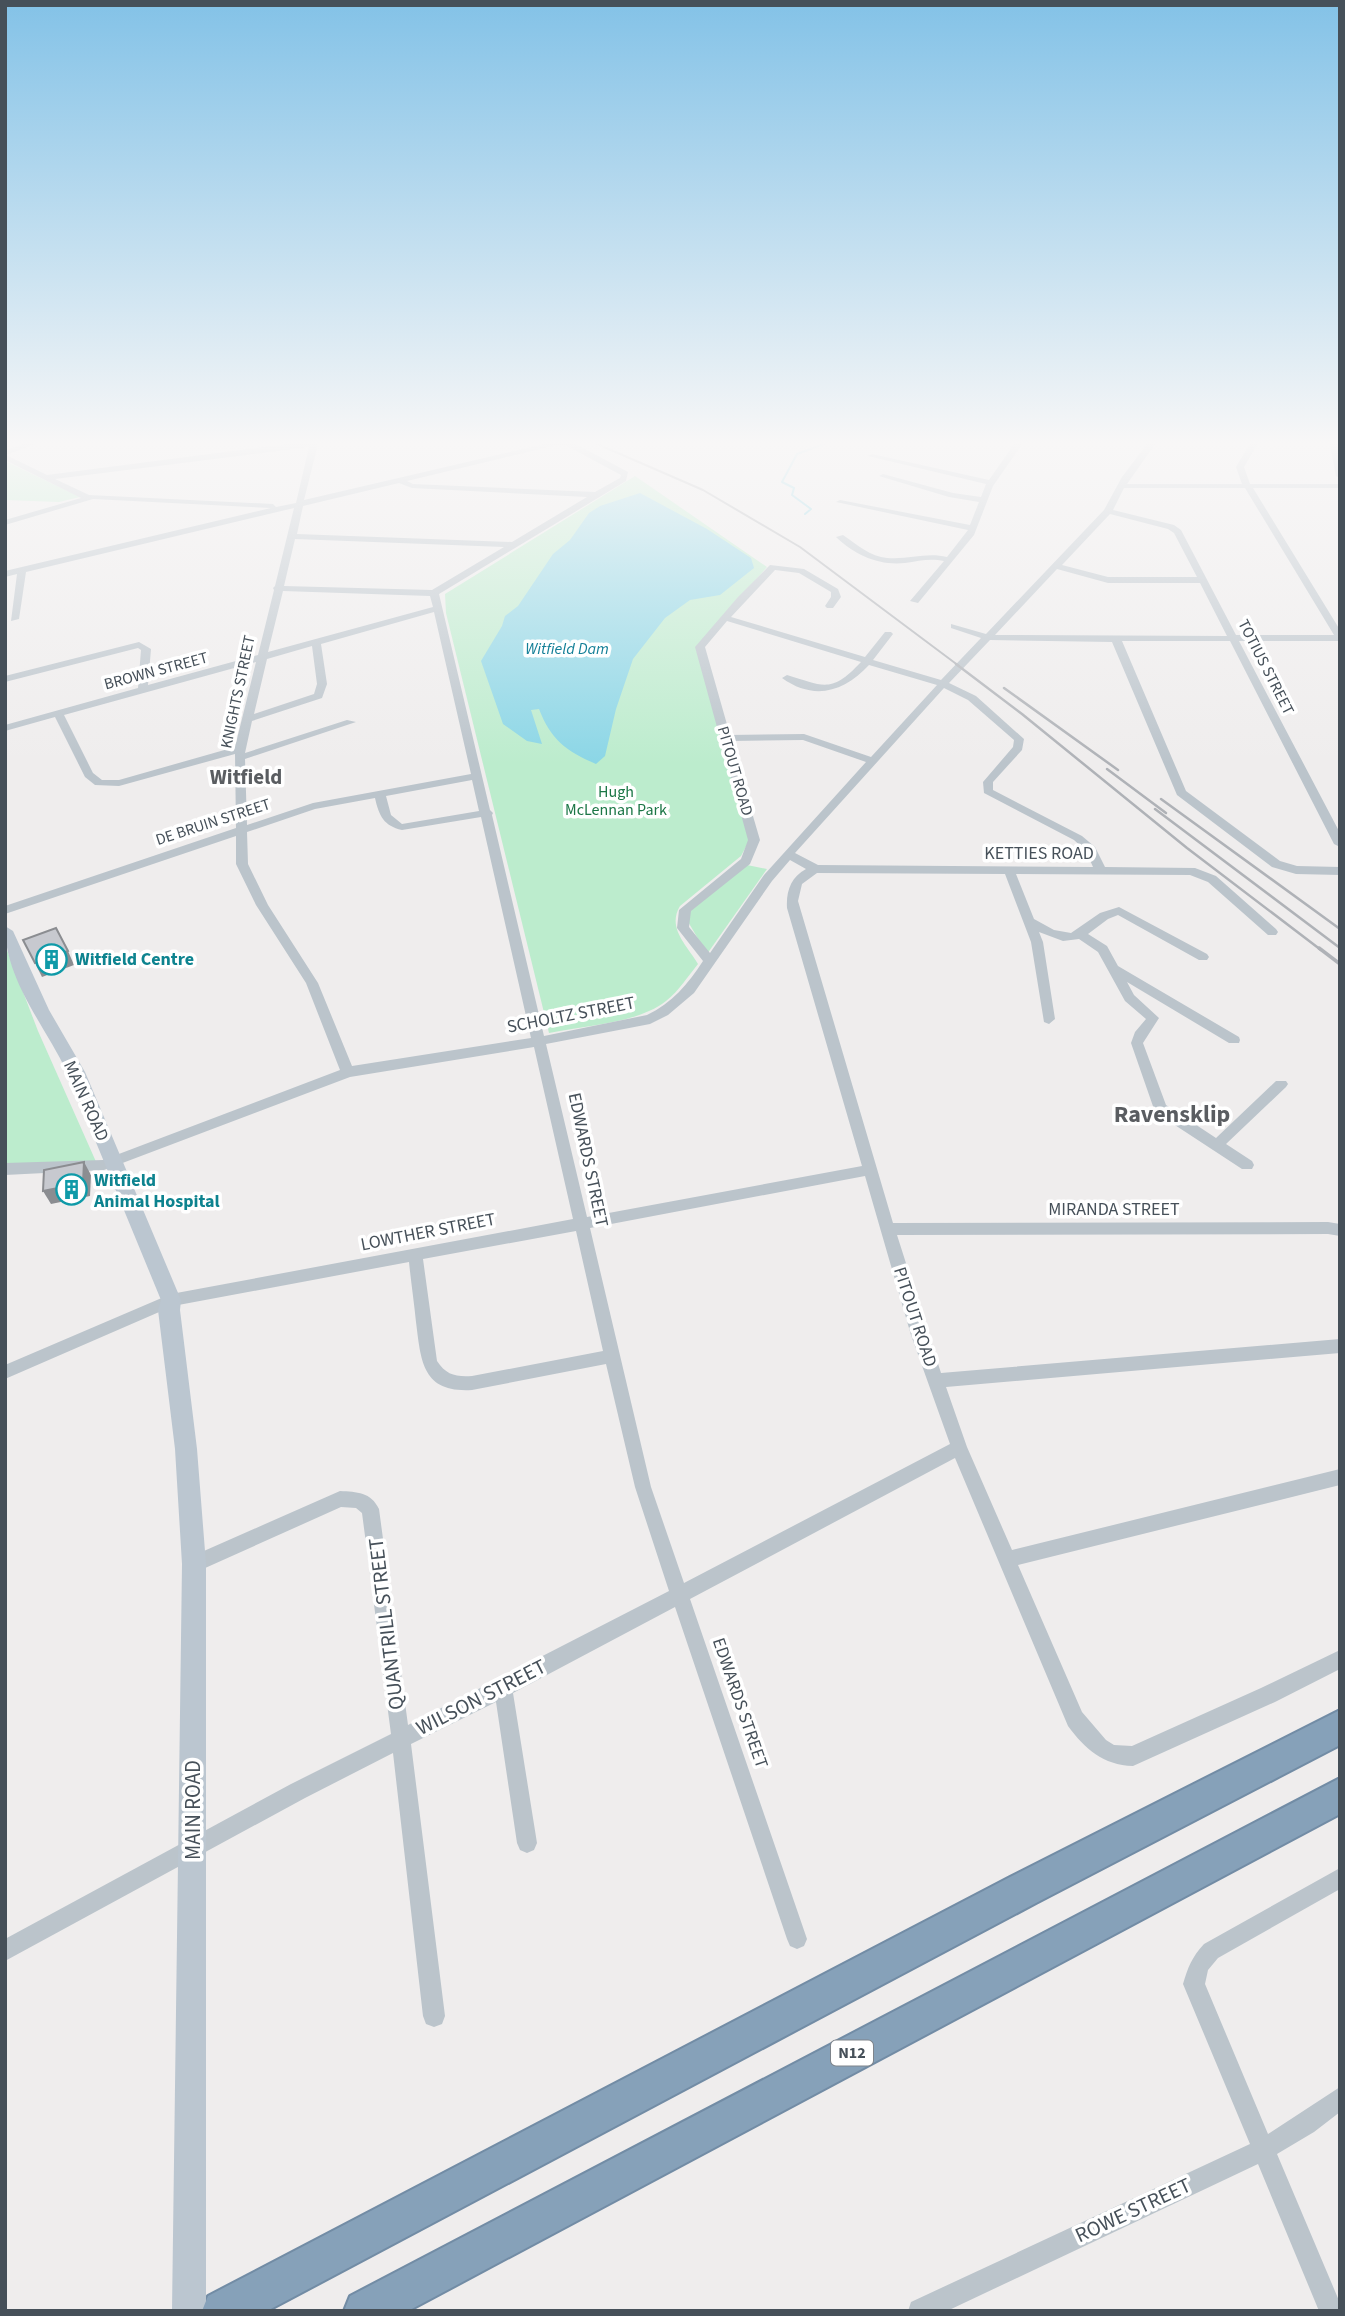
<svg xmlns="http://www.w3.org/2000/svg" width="1345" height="2316" font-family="'Source Sans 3',sans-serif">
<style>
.green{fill:#bceccd}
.water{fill:#8bd6e6}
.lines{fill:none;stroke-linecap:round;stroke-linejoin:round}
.stream{stroke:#8bd6e6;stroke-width:2}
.highway-casing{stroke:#728ca5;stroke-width:4}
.street{fill:#bbc4cb;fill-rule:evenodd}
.secondary{fill:#bbc6d0;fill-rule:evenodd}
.highway{fill:#86a1b9;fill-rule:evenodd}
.rail-far2{stroke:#afb2b7;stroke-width:2}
.rail-far1{stroke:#afb2b7;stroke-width:2.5}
.rail{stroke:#afb2b7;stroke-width:3.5}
.shaded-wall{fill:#8b8d91}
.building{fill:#c7c9cf;stroke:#8b8d91;stroke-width:2}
.labels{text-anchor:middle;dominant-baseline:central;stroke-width:7;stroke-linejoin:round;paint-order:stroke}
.far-water-label{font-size:16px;font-style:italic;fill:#137f97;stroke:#fff}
.far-street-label{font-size:16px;fill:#465059;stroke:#fff}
.far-park-label{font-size:16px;fill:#1b7646;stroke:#fff}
.shield{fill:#fff;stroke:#7e848b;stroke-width:2}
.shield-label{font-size:16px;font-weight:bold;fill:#465059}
.street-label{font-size:18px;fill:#465059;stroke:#fff}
.culture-label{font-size:18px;font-weight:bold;fill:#0d838f;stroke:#fff;text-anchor:start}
.far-district-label{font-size:21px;font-weight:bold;fill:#5a5d61;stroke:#fff}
.near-street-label{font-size:21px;fill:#465059;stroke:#fff}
.district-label{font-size:24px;font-weight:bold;fill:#5a5d61;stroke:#fff}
</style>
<rect width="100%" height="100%" fill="#efeded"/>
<g class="green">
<path d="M5 461 80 497 59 502 5 500Z"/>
<path d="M635 476 767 567 697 647 751 837 741 856 680 906C667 928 686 944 698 964 688 976 679 991 666 1001 639 1023 583 1026 549 1033L446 613 445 594Z"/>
<path d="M747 865 767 869 707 954 687 920 690 910Z"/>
<path d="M5 945 38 1031 97 1164H5Z"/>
</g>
<path class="water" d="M640 493 707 529 751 558 754 568 720 595 690 600 665 618 633 659 616 709 605 756 596 764C566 751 551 740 539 709L531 710 542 744 527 741 503 724 481 661 502 626 505 616 518 606 553 554 570 540 589 513 600 506Z"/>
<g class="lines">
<path class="stream" d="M805 514 811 509 792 495 794 488 782 482 797 454 834 440"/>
<defs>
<g id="highway">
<path d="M1340 1710V1745L1036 1903 267 2311H202L208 2296 1010 1877Z"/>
<path d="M1340 1778V1814L408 2311H344L350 2296Z"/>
</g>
</defs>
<use href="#highway" class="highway-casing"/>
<g class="street">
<path d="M35 440H46L6 455 47 475 319 440 304 500 557 441 572 442 628 472 626 481 439 594 490 810 493 813 492 815 544 1036 647 1015C672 1003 688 984 703 961L677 928 679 910 741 859 748 840 695 647 738 597 770 565 804 569 838 589 841 597 833 608H827L825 606 831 597V592L799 573 775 570 731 617 865 657 885 632H891L893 634 873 660 941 680 981 638 951 628V624L986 634 1104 510 1122 477 1150 440H1158L1127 484H1242L1236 467 1252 440H1260L1244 467 1250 484H1340V488H1253L1340 630V641H1239L1340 833V847L1334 844 1230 641H1122L1186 791 1280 861 1297 866 1340 867V875L1296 874 1272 867 1177 795 1112 642 990 640 949 683 976 696 1024 739 1022 750 993 782V790L1082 836 1095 847 1105 867 1195 868 1216 876 1276 929 1278 932 1276 935H1268L1208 882 1190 875 1016 874 1034 919 1054 930 1071 933 1100 913 1119 907 1207 954 1209 957 1207 960H1199L1118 915 1108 919 1088 934 1107 946 1118 966 1239 1037 1240 1040 1239 1043H1229L1127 982 1134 995 1159 1018 1143 1043 1166 1105 1216 1138 1276 1081H1286L1288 1084 1286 1087 1226 1144 1252 1161 1254 1165 1252 1169H1242L1155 1112 1131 1043 1135 1032 1146 1019 1125 1001 1098 952 1079 939 1063 941 1039 932 1043 942 1055 1019 1049 1024 1044 1022 1031 942 1005 874 817 873 802 884 798 901 893 1223 1328 1222 1340 1224V1236L1328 1234 897 1235 941 1373 1340 1339V1353L946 1387 967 1447 1012 1550 1340 1469V1485L1018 1565 1082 1712 1106 1740 1114 1745 1132 1746 1261 1688 1340 1650V1669L1275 1702 1133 1766C1103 1765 1085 1749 1068 1726L955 1458 690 1599 807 1939 804 1946 797 1949 790 1946 787 1939 675 1607 513 1693 537 1843 534 1850 527 1853 520 1850 517 1843 496 1702 411 1744 445 2016 442 2024 434 2027 426 2024 423 2016 393 1753 305 1798 5 1961V1939L291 1784 391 1734 362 1513 356 1508 341 1507 194 1573 188 1570 185 1564 188 1558 340 1491C357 1492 371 1492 379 1509L408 1725 669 1591 635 1487 606 1364 472 1390C422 1393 421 1361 416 1322 414 1302 411 1282 409 1262L173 1306 5 1379V1365L171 1294 573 1219 534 1047 350 1077 104 1170 5 1175V1163L103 1160 340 1070 306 983 256 905 236 864V836L5 914V906L236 828 235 754 119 786 95 785 85 777 55 717 5 731V725L138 688 141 650 138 648 5 682V676L139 642 151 649 148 685 258 655 274 590 273 588 275 586 294 508 26 572 19 619 11 621 17 574 5 577V571L271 508 93 499 5 525V520L81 498 5 460V450ZM557 445 567 446 621 475 620 478 595 492 413 484 407 481ZM309 447 296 503 276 507 273 504 89 495 55 479ZM399 483 412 488 587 497 512 542 297 534 303 506ZM1124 488H1245L1334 635H1236L1181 530 1174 525 1113 510ZM1110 514 1168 529 1174 533 1197 577H1108L1062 565ZM295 539 504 547 432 590 284 586ZM1057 569 1108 583H1200L1227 636 995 635ZM283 591 430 596 433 607 268 652ZM434 612 471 774 313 803 247 825 245 759 356 722 347 720 245 753 252 721 322 698 327 684 321 644ZM727 621 861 662C831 694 824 686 787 675L782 678C814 701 844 692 869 665L937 685 871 757 804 734 730 735 705 647ZM312 646 317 684 314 694 254 714 267 659ZM256 662 235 747 119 780H102L93 773 64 715ZM944 688 968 700 1014 740 1013 747 983 782 984 793 1074 840 1086 851 1093 867 818 865 795 853ZM803 740 866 762 764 875 710 953 689 927 691 911 750 864 760 840 731 741ZM472 780 479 811 402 824 391 815 386 796ZM375 798C379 816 384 826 402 830L481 817 531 1038 352 1066 318 983 268 905 248 864 247 832 315 809ZM790 860 806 869C791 877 786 891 787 908L862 1166 587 1217 546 1044 650 1024 668 1015 694 993 772 881ZM865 1176 911 1335 950 1444 684 1583 651 1487 590 1228ZM576 1231 603 1351 472 1376C456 1377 446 1375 437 1361L423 1259Z"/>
<path d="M1017 440H1025L993 486 974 535 918 603 910 601 944 561C930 558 919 561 905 563 879 566 855 555 836 537L843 535C856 544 871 557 887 558 908 560 926 552 947 557L968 530 836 502 840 500 970 525 979 502 949 497 879 476 883 474 953 493 981 497 986 484 868 456 872 454 989 480Z"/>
<path d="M1329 440H1337L1340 455V478L1336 476Z"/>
<path d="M1340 1868V1889L1218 1958 1208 1970 1205 1984 1268 2134 1340 2087V2112L1314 2132 1277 2154 1340 2303V2311H1319L1258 2164 947 2311H908L911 2302 1250 2144 1183 1984C1188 1967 1192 1957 1204 1944Z"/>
</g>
<path class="secondary" d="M5 926 13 931 49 1010 85 1072 181 1300 180 1310 197 1449 206 1564V2311H172L182 1564 175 1449 158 1310 161 1300 67 1072C44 1024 5 980 5 926Z"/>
<use href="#highway" class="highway"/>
<path class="rail-far2" d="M588 440 703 490 800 547 959 666"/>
<g class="rail-far1">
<path d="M956 664 1022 714 1187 848 1321 950"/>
<path d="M1004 688 1118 770"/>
<path d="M1107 769 1166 813"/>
<path d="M1161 799 1340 929"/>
<path d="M1155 809 1340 948"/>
</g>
<path class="rail" d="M1319 948 1340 964"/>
</g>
<g class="shaded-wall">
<path d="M68 951 74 965 42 977 35 963Z"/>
<path d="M84 1162 91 1175 90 1196 51 1204 43 1191Z"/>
</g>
<g class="building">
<path d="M56 928 68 951 35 963 23 940Z"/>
<path d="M84 1162 83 1183 43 1191 44 1170Z"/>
</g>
<linearGradient id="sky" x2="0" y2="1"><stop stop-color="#83c2e7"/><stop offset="0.58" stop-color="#f8f7f7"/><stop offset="1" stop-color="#f8f7f7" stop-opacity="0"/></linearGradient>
<rect width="1345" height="764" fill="url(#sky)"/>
<defs>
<symbol id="building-ring" viewBox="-11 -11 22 22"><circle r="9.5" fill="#fff" stroke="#0f9aa8" stroke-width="1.5"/><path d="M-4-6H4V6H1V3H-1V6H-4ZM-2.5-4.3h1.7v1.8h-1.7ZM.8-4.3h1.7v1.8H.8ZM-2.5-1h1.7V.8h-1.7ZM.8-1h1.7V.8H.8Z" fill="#0f9aa8"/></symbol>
</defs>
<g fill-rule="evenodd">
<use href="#building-ring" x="34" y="942" width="35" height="35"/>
<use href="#building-ring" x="54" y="1172" width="35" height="35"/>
</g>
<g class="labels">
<g class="far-water-label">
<text x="567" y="649">Witfield Dam</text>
</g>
<g class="far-street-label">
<text transform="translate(1266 667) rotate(63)">TOTIUS STREET</text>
<text transform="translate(156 671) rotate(-15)">BROWN STREET</text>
<text transform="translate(238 692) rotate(-78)">KNIGHTS STREET</text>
<text transform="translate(735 771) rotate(74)">PITOUT ROAD</text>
<text transform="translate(213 822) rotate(-18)">DE BRUIN STREET</text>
</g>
<g class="far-park-label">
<text x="616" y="792">Hugh<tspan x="616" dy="18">McLennan Park</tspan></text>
</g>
<rect class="shield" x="831" y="2040.5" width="42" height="25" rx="5"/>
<g class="shield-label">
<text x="852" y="2053">N12</text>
</g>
<g class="street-label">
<text x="1039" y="853">KETTIES ROAD</text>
<text transform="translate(571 1015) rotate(-11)">SCHOLTZ STREET</text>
<text transform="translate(86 1101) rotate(66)">MAIN ROAD</text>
<text transform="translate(588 1160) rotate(78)">EDWARDS STREET</text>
<text x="1114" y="1209">MIRANDA STREET</text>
<text transform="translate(428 1232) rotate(-11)">LOWTHER STREET</text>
<text transform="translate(915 1317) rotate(72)">PITOUT ROAD</text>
<text transform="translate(740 1703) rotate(71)">EDWARDS STREET</text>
</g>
<g class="culture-label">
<text x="75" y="959">Witfield Centre</text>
<text x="94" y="1180">Witfield<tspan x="94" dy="21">Animal Hospital</tspan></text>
</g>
<g class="far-district-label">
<text x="246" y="777">Witfield</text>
</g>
<g class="near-street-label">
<text transform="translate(386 1624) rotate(-97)">QUANTRILL STREET</text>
<text transform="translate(481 1697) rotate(-27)">WILSON STREET</text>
<text transform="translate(193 1810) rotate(-90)">MAIN ROAD</text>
<text transform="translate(1133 2210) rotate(-25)">ROWE STREET</text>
</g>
<g class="district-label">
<text x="1172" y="1114">Ravensklip</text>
</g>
</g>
<rect width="1345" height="2316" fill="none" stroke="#465059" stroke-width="14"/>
</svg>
